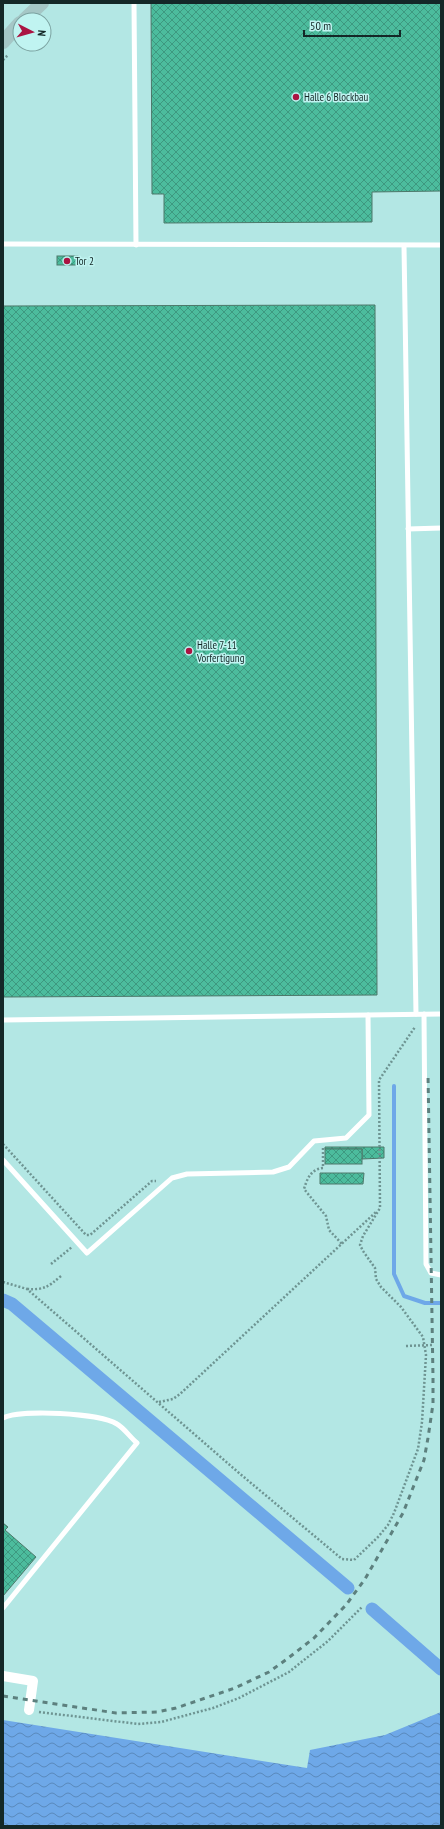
<svg xmlns="http://www.w3.org/2000/svg" width="444" height="1829" font-family="'PT Sans Narrow',sans-serif">
<style>
.water{fill:url(#water-waves)}
.lines{fill:none;stroke-linecap:round;stroke-linejoin:round}
.stream{stroke:#6ea8e8;stroke-width:4}
.canal{stroke:#6ea8e8;stroke-width:13}
.building{fill:url(#building-cross-hatch);stroke:#4d786a}
.path{stroke:#6e9492;stroke-width:2.5;stroke-dasharray:2 2;stroke-linecap:butt}
.lane{stroke:#fff;stroke-width:5}
.street{stroke:#fff;stroke-width:10}
.secondary{stroke:#a5c7c6;stroke-width:14}
.rail{stroke:#5d807e;stroke-width:3;stroke-dasharray:5 5;stroke-linecap:butt}
.poi-dot{fill:#aa1442;stroke:#c0f4f1;stroke-width:1.5}
.labels{text-anchor:middle;dominant-baseline:central;stroke-width:3;stroke-linejoin:round;paint-order:stroke}
.poi-label{font-size:11px;fill:#142827;stroke:#c0f4f1;text-anchor:start}
</style>
<defs>
<pattern id="water-waves" width="16" height="10" patternUnits="userSpaceOnUse"><rect width="16" height="10" fill="#6ea8e8"/><path d="M0 5q4-4 8 0t8 0" fill="none" stroke="#5989bc"/></pattern>
<pattern id="building-cross-hatch" width="8" height="8" patternUnits="userSpaceOnUse"><rect width="8" height="8" fill="#4cbc9d"/><path d="M0 0l8 8M0 8l8-8" fill="none" stroke="#3e9980"/></pattern>
</defs>
<rect width="100%" height="100%" fill="#b3e7e4"/>
<path class="water" d="M441 1712V1826H3V1720L307 1768 310 1750 385 1735Z"/>
<g class="lines">
<path class="stream" d="M394 1086V1274L404 1296 425 1303H441"/>
<g class="canal">
<path d="M3 1300 12 1304 348 1588"/>
<path d="M372 1609 441 1669"/>
</g>
</g>
<g class="building">
<path d="M151 3H441V191L372 192V222L164 223V194H152Z"/>
<rect x="57" y="256" width="21" height="9"/>
<path d="M375 305 377 995 3 997V306Z"/>
<path d="M325 1147H384V1158L362 1159V1149H325Z"/>
<rect x="325" y="1149" width="37" height="15"/>
<path d="M320 1173H364L363 1184H320Z"/>
<path d="M3 1523 8 1527 5 1530 36 1557 3 1596Z"/>
</g>
<g class="lines">
<g class="path">
<path d="M3 60 8 55"/>
<path d="M3 1144 86 1235H90L152 1181H156"/>
<path d="M323 1148V1168C311 1169 307 1179 304 1189L326 1216 329 1230 342 1244"/>
<path d="M51 1264 72 1247"/>
<path d="M3 1282 27 1289 239 1473 342 1559 354 1560 378 1537 388 1525 394 1513 418 1449 422 1422 426 1355 423 1337 401 1307 381 1287 376 1279 375 1268 363 1251 360 1245 363 1236 380 1208 379 1080 415 1027"/>
<path d="M27 1289C44 1290 48 1287 61 1276"/>
<path d="M406 1346 432 1345"/>
<path d="M159 1402 173 1399 180 1394 376 1212"/>
<path d="M39 1712 138 1724 161 1722 213 1708 239 1698 289 1672 328 1641 362 1607"/>
</g>
<g class="lane">
<path d="M134 3 136 245"/>
<path d="M3 244 441 245"/>
<path d="M404 246 416 1014"/>
<path d="M408 529 441 528"/>
<path d="M424 1014 426 1264 431 1273 441 1275"/>
<path d="M3 1020 441 1014"/>
<path d="M3 1160 87 1253 172 1178 187 1174 273 1172 289 1167 314 1141 346 1138 369 1115 368 1015"/>
<path d="M3 1418C21 1409 99 1413 117 1424 124 1428 130 1437 137 1443L3 1608"/>
</g>
<path class="street" d="M3 1676 33 1681 29 1710"/>
<g class="secondary">
<path d="M24 20 42 3"/>
<path d="M3 42 20 23"/>
</g>
<path class="rail" d="M3 1696 116 1713 157 1712 176 1708 235 1688 269 1672 287 1659 314 1638 346 1605 365 1579 403 1513 424 1460 428 1438 433 1404V1378L428 1074"/>
</g>
<g class="poi-dot">
<circle cx="296" cy="97" r="4"/>
<circle cx="67" cy="261" r="4"/>
<circle cx="189" cy="651" r="4"/>
</g>
<g class="labels">
<g class="poi-label">
<text x="304" y="97">Halle 6 Blockbau</text>
<text x="75" y="261">Tor 2</text>
<text x="197" y="645">Halle 7-11<tspan x="197" dy="13">Vorfertigung</tspan></text>
</g>
</g>
<rect width="444" height="1829" fill="none" stroke="#142827" stroke-width="8"/>
<g transform="translate(32 32) rotate(96)"><circle r="19" fill="#c0f4f1" stroke="#7ba2a0"/>
<path d="M0-3L7 15L0 10L-7 15Z" fill="#aa1442"/>
<text y="-6" font-size="11" font-weight="bold" text-anchor="middle" fill="#142827">N</text>
</g>
<path d="M304 30v6h96v-6" fill="none" stroke="#142827" stroke-width="2"/>
<text x="310" y="30" font-size="12" fill="#142827" stroke="#c0f4f1" stroke-width="3" paint-order="stroke">50 m</text>
</svg>
